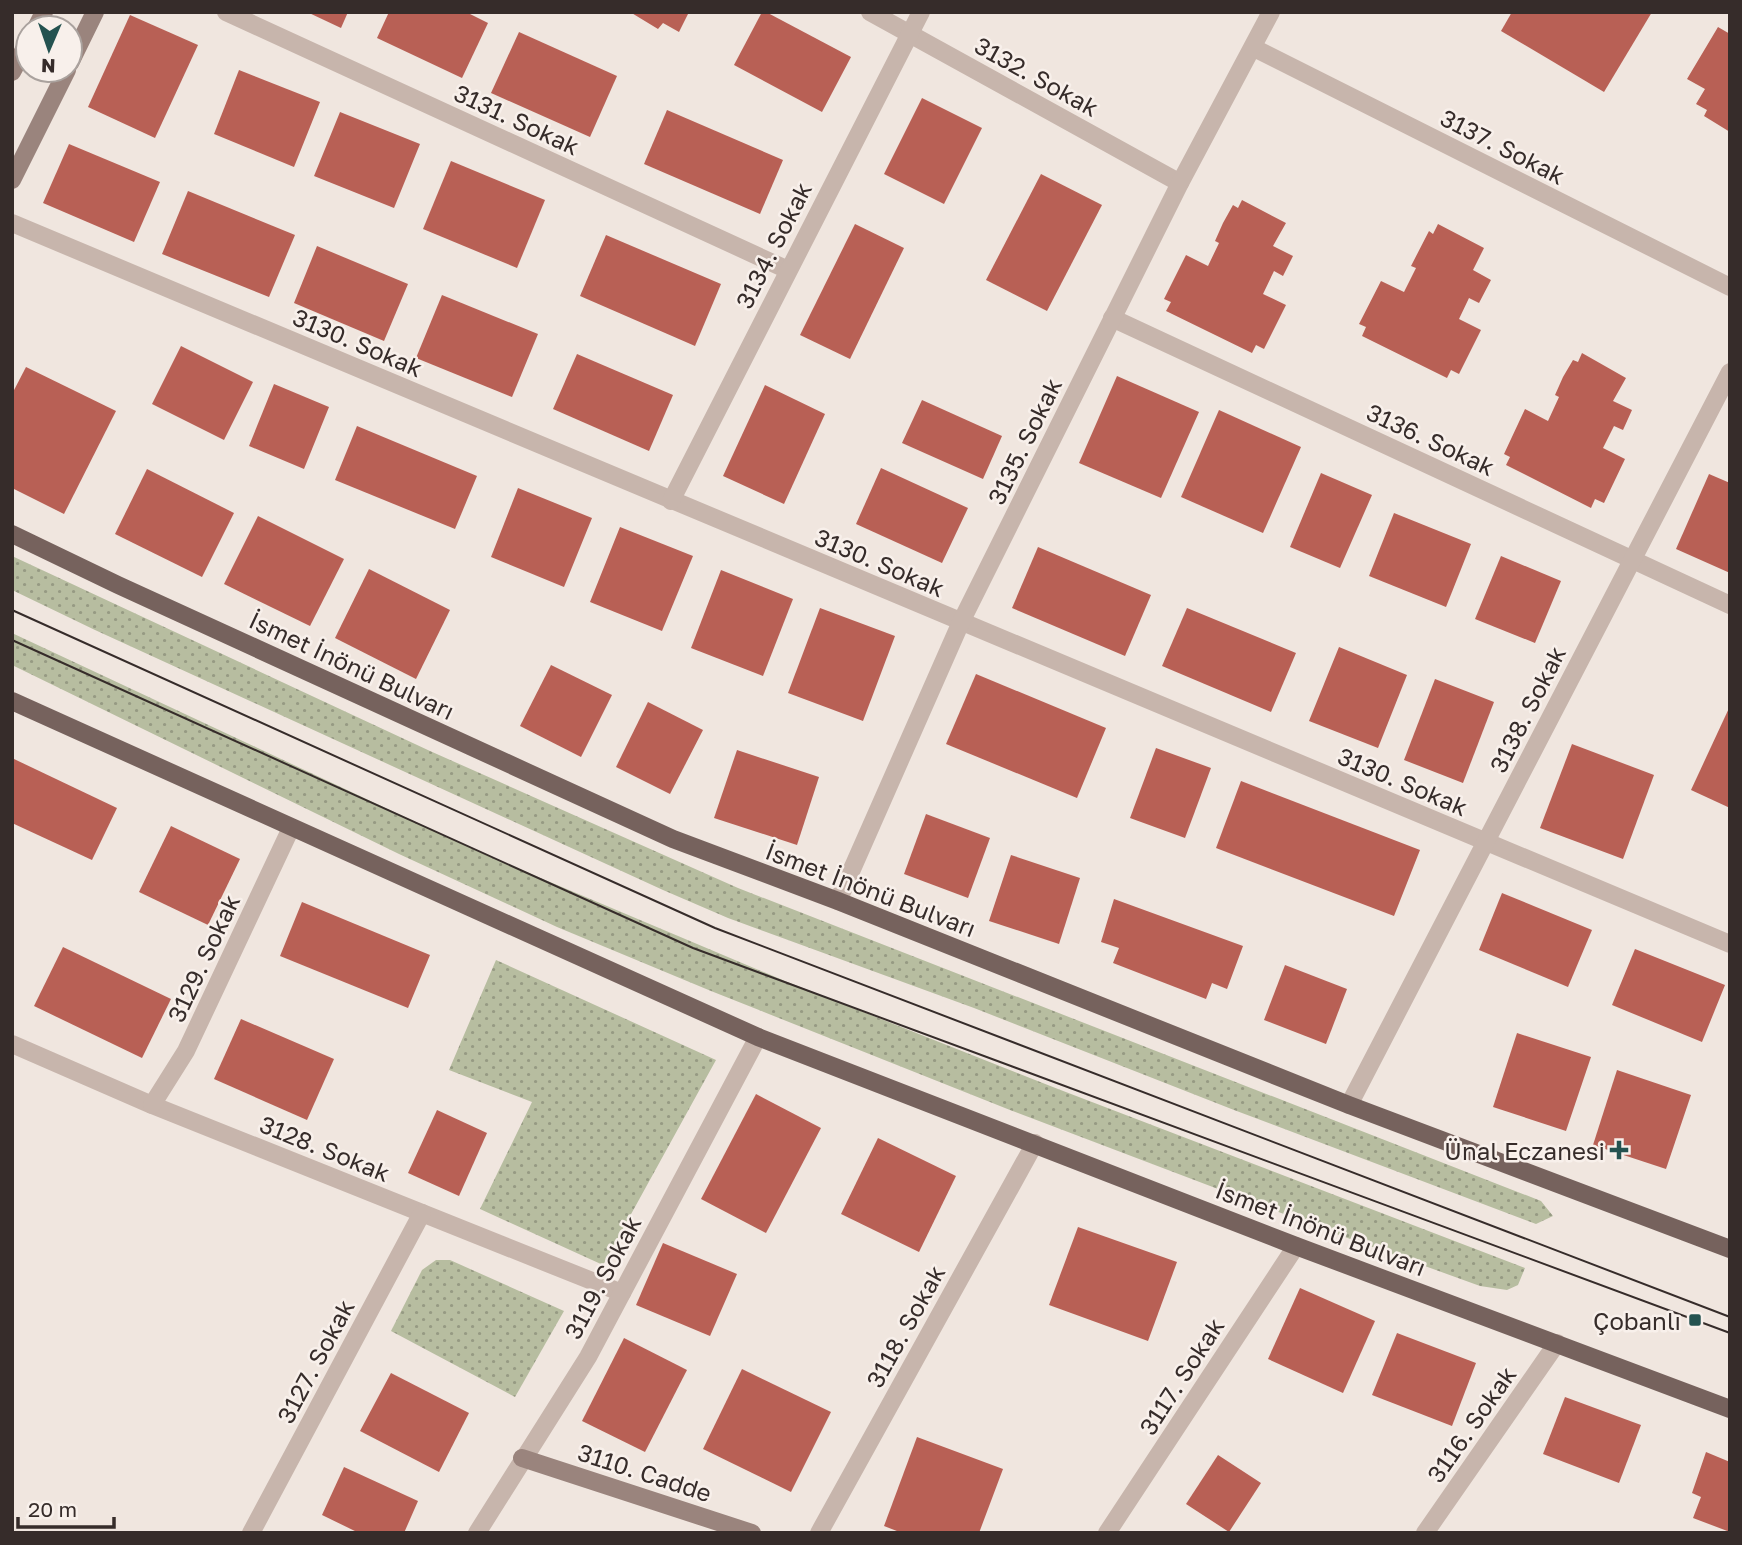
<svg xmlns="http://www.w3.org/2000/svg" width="1742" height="1545" font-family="'Golos Text',sans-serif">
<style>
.grass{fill:url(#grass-dots)}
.building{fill:#b86055}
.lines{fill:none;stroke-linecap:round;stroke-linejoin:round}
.street{stroke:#c7b5ac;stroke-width:18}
.secondary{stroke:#9a847d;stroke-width:18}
.primary{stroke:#76625d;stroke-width:18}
.tram{stroke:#362c2a;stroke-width:2}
.poi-dot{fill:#245250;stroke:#f8f0eb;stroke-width:2.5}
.labels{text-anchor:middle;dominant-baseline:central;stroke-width:5;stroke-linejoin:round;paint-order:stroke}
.street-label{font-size:24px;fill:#362c2a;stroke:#f8f0eb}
.poi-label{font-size:24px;fill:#362c2a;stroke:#f8f0eb;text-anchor:end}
</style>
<defs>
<pattern id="grass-dots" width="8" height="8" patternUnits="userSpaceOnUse" patternTransform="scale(1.75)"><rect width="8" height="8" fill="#b7bda0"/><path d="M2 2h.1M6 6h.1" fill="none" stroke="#969a83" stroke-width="1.8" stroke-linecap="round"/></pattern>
</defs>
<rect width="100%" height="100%" fill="#f0e6df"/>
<g class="grass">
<path d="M12 556 430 751 738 888 1541 1201 1553 1216 1536 1224 1234 1110 974 1008 728 918 663 890 95 630 12 590Z"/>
<path d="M12 633 486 855 785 981 1058 1089 1525 1268 1518 1285 1507 1290 1480 1286 1331 1232 1010 1110 711 991 557 927 399 854 12 665Z"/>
<path d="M496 960 716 1060 603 1265 480 1209 532 1102 449 1070Z"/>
<path d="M436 1260H450L564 1311 515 1397 391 1331 422 1270Z"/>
</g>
<g class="building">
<path d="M307 12H348L341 28Z"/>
<path d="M389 12H466L488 23 462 78 377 38Z"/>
<path d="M630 12H689L679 32 663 23 658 29Z"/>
<path d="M762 12H766L851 57 822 112 734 65Z"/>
<path d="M1512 12H1652L1604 92 1501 31Z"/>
<path d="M130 15 198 45 155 138 88 107Z"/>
<path d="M1718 27 1730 34V132L1704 116 1707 110 1696 104 1705 89 1687 79Z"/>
<path d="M519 32 617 76 590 137 491 93Z"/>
<path d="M239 70 320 102 294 167 214 134Z"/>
<path d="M922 98 982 128 944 204 884 174Z"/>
<path d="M667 110 783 160 760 214 644 164Z"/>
<path d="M340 112 420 144 394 208 314 176Z"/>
<path d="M69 144 160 182 134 242 43 203Z"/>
<path d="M451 161 545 200 517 268 423 229Z"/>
<path d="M1041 174 1102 205 1047 311 986 280Z"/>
<path d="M188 191 295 235 269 297 162 254Z"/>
<path d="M1242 200 1286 223 1273 246 1293 256 1283 276 1274 271 1263 294 1286 305 1264 349 1256 345 1252 353 1166 311 1171 302 1164 299 1186 255 1208 266 1219 243 1215 241 1223 223 1233 205 1238 208Z"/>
<path d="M855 224 904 248 850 359 800 335Z"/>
<path d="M1438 224 1484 248 1473 270 1491 280 1479 303 1469 298 1459 319 1481 330 1459 374 1451 370 1447 378 1362 336 1366 327 1359 324 1381 281 1404 292 1416 268 1411 266 1429 231 1433 234Z"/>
<path d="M606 235 721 284 695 346 580 296Z"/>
<path d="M317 246 408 284 384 341 294 303Z"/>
<path d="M442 295 538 334 512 397 416 358Z"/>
<path d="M181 346 253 382 224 440 152 404Z"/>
<path d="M1582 353 1626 378 1613 401 1632 410 1623 430 1614 426 1603 448 1625 459 1604 503 1595 499 1591 508 1506 465 1510 457 1504 454 1525 409 1548 421 1559 397 1555 395 1563 377 1573 360 1578 362Z"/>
<path d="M577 354 673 395 649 451 553 409Z"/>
<path d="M26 367 116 411 64 514 12 488V394Z"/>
<path d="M1117 376 1199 412 1161 498 1079 463Z"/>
<path d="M274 384 329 407 304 469 249 446Z"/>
<path d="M765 385 825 414 784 504 723 476Z"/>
<path d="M922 400 1002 436 983 479 902 443Z"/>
<path d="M1219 410 1301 447 1263 533 1181 497Z"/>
<path d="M357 426 477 476 455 529 335 480Z"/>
<path d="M881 468 968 508 942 563 856 524Z"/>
<path d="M147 469 234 513 202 577 115 534Z"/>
<path d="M1321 473 1372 495 1340 568 1290 547Z"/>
<path d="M1709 474 1730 483V573L1676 549Z"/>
<path d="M518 488 592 518 564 587 491 557Z"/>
<path d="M1394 513 1471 544 1446 607 1369 576Z"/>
<path d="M258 516 344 559 310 626 224 584Z"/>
<path d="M620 527 693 556 662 631 590 602Z"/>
<path d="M1038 547 1151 595 1125 656 1012 608Z"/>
<path d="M1501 556 1561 581 1535 643 1475 619Z"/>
<path d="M369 569 450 610 416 679 335 638Z"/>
<path d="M721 570 793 599 763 676 691 648Z"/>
<path d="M820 608 895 636 863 721 788 693Z"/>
<path d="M1187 608 1296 653 1271 712 1162 666Z"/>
<path d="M1339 647 1407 675 1378 748 1309 721Z"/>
<path d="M551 665 612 695 581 757 520 726Z"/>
<path d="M976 674 1106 728 1077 798 946 744Z"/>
<path d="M1435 679 1494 702 1463 783 1404 760Z"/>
<path d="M648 702 703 730 670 794 616 767Z"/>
<path d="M1730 706V808L1691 790Z"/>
<path d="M1572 744 1654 775 1623 859 1540 828Z"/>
<path d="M1156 748 1211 768 1185 838 1130 818Z"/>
<path d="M737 750 819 777 797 845 714 818Z"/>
<path d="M14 759 117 808 92 860 12 823V763Z"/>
<path d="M1241 781 1420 850 1394 916 1216 848Z"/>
<path d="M926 814 990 838 968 898 904 874Z"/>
<path d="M171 826 240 859 208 925 139 892Z"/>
<path d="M1011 855 1080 878 1059 944 989 921Z"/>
<path d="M1502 893 1592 930 1568 987 1479 950Z"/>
<path d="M1114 899 1243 946 1227 989 1212 983 1206 999 1113 963 1119 948 1101 942Z"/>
<path d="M302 902 430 955 408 1008 280 956Z"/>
<path d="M63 947 171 999 142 1058 34 1006Z"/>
<path d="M1635 949 1725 985 1702 1042 1612 1005Z"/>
<path d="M1285 965 1347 989 1326 1044 1264 1020Z"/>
<path d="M241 1019 334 1059 307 1120 214 1079Z"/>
<path d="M1517 1033 1591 1057 1566 1131 1493 1107Z"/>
<path d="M1617 1070 1691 1095 1666 1169 1593 1145Z"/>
<path d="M756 1094 821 1128 766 1233 701 1199Z"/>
<path d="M437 1110 487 1133 459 1196 408 1173Z"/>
<path d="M878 1138 956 1176 919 1252 841 1214Z"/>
<path d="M1078 1227 1177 1262 1148 1341 1049 1305Z"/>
<path d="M663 1243 737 1274 710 1336 636 1305Z"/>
<path d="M1300 1288 1375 1321 1343 1393 1268 1359Z"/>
<path d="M1397 1333 1476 1363 1452 1426 1372 1395Z"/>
<path d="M624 1338 687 1370 645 1452 582 1421Z"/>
<path d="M742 1369 831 1412 791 1492 703 1449Z"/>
<path d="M391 1373 469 1413 439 1472 360 1431Z"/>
<path d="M1565 1397 1641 1425 1619 1483 1543 1454Z"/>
<path d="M917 1437 1003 1469 979 1533H902L884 1526Z"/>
<path d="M1706 1452 1730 1462V1532L1693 1518 1701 1497 1692 1493Z"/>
<path d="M1218 1455 1261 1483 1229 1532 1186 1504Z"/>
<path d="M344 1467 418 1501 404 1533H359L322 1515Z"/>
</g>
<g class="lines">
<g class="street">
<path d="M226 12 788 270"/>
<path d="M870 12 1180 183"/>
<path d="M1254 48 1730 287"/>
<path d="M12 223 1730 944"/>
<path d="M1112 318 1730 605"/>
<path d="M671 501 921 12"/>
<path d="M838 901 961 622 1180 183 1271 12"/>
<path d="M12 1044 152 1105 622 1293"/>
<path d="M152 1105 186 1051 291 828"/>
<path d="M1349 1105 1730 372"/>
<path d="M251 1533 422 1213"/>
<path d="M477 1533 588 1357 758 1037"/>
<path d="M819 1533 1035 1143"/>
<path d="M1107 1533 1296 1246"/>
<path d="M1425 1533 1557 1343"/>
</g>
<g class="secondary">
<path d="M36 28 44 12"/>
<path d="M70 63 95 12"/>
<path d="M12 72 28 42"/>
<path d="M12 180 67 70"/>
<path d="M522 1458 752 1533"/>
</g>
<g class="primary">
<path d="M12 534 118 585 673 839 838 901 1349 1105 1730 1249"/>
<path d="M12 701 758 1037 1296 1246 1730 1409"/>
</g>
<g class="tram">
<path d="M12 610 715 928 1730 1317"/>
<path d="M12 640 693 948 1730 1333"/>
</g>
</g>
<g class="poi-dot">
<path d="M1615.5 1139.5h7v7h7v7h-7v7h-7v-7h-7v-7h7z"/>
<rect x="1688" y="1313" width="14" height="14" rx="3.5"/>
</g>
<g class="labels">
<g class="street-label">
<text transform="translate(1037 76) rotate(29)">3132. Sokak</text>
<text transform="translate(517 119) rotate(25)">3131. Sokak</text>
<text transform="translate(1503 146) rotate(27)">3137. Sokak</text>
<text transform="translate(773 245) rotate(-63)">3134. Sokak</text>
<text transform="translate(358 342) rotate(23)">3130. Sokak</text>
<text transform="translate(1431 439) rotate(25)">3136. Sokak</text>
<text transform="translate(1024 441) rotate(-64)">3135. Sokak</text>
<text transform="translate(880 562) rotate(23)">3130. Sokak</text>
<text transform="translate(352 665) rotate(25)">İsmet İnönü Bulvarı</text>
<text transform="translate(1527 709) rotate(-63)">3138. Sokak</text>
<text transform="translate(1403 781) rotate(23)">3130. Sokak</text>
<text transform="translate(871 889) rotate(21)">İsmet İnönü Bulvarı</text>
<text transform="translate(203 958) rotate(-65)">3129. Sokak</text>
<text transform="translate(325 1148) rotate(22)">3128. Sokak</text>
<text transform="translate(1321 1228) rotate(21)">İsmet İnönü Bulvarı</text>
<text transform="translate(602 1277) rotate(-62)">3119. Sokak</text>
<text transform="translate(905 1326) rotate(-61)">3118. Sokak</text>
<text transform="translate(315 1361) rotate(-62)">3127. Sokak</text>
<text transform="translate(1181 1376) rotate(-57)">3117. Sokak</text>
<text transform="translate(1471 1424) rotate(-55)">3116. Sokak</text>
<text transform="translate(645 1472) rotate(18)">3110. Cadde</text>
</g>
<g class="poi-label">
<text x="1605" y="1150">Ünal Eczanesi</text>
<text x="1681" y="1320">Çobanlı</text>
</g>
</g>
<rect width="1742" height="1545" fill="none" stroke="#362c2a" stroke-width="28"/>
<g transform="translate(49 49) rotate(182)"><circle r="33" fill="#f8f0eb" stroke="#aaa29e" stroke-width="2"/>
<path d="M0-5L12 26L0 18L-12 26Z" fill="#245250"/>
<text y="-10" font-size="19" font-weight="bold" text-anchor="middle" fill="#362c2a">N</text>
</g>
<path d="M18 1517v10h96v-10" fill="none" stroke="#362c2a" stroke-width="3.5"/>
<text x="28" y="1517" font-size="21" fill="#362c2a" stroke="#f8f0eb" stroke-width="5" paint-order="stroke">20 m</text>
</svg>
